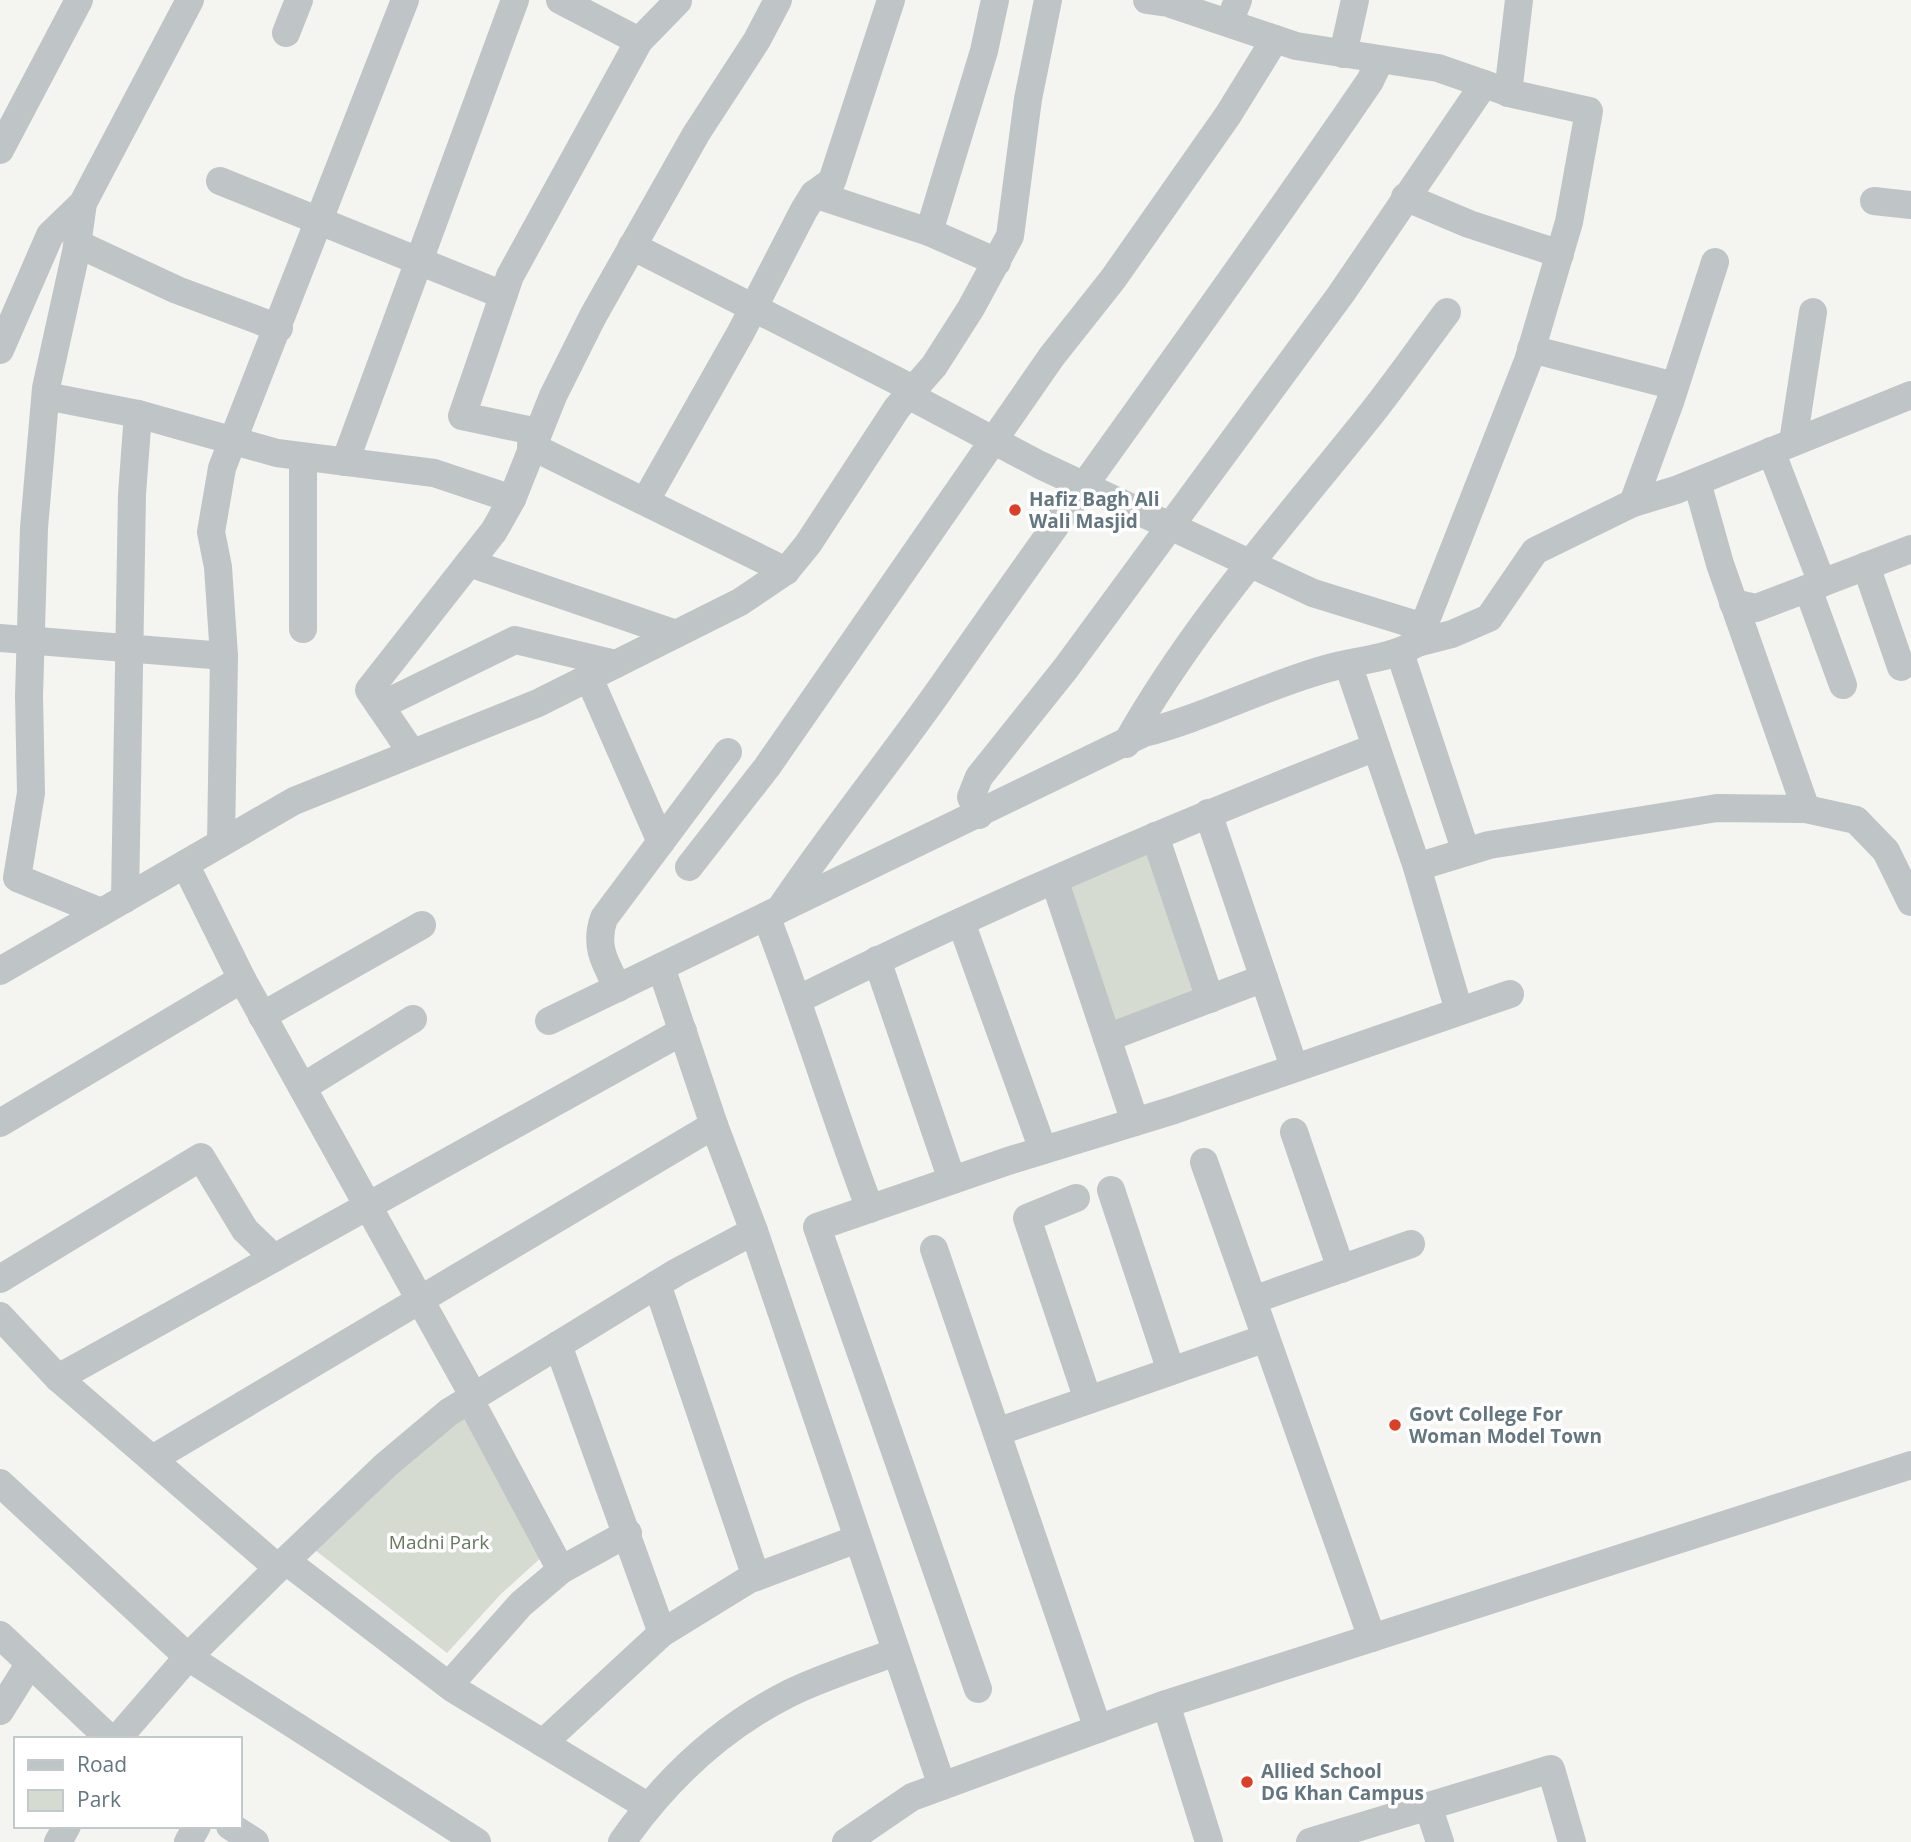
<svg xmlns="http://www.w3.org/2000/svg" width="1911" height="1842" font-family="'Open Sans',sans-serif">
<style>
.green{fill:#d6dbd1}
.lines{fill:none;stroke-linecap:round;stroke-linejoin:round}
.minor{stroke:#bfc4c6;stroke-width:28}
.poi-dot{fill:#de3d26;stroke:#fff;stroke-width:2.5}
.labels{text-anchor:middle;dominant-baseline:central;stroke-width:7;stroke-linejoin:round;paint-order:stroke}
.poi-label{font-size:19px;font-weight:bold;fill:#647780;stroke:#fff;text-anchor:start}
.park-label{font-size:19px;fill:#697862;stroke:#fff}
</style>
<rect width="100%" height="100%" fill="#f4f4f0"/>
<g class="green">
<path d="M1153 849 1200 995 1114 1025 1064 887Z"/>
<path d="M462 1413 545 1554 501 1594 447 1653 315 1550Z"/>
</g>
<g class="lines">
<g class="minor">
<path d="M560 0 639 41"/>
<path d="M1229 23 1238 0"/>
<path d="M286 33 299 0"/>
<path d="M1343 54 1355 0"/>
<path d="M1508 93 1519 0"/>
<path d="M0 150 79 0"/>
<path d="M220 181 503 295"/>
<path d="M814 194 929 232 997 262"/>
<path d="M1405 197 1469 224 1560 254"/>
<path d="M1874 201 1911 205"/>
<path d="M83 203 76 252 46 388 34 528 29 696 31 793 17 878 101 912"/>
<path d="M929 232 984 51 995 0"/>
<path d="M78 244 177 290 279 328"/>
<path d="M632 246 913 389"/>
<path d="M1531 349 1675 386"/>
<path d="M0 350 50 235 83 203 190 0"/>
<path d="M908 395 1040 465 1313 593 1423 627"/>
<path d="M46 396 138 414 277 453 434 473 512 499"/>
<path d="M538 432 462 416 510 276 639 41 678 1"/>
<path d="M1793 442 1813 312"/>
<path d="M531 446 786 571"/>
<path d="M1771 451 1822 583"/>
<path d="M345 462 515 0"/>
<path d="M1697 482 1720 564 1806 809"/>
<path d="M646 500 741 332 804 210 814 194 832 181 891 0"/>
<path d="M1633 503 1670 402 1715 262"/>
<path d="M469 563 676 634"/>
<path d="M1866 566 1901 667"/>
<path d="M1808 589 1843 685"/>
<path d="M1733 603 1756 608 1911 549"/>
<path d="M303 629V457"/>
<path d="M0 638 224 656"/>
<path d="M1417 643 1452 634 1489 618 1535 551 1633 503 1676 490 1911 395"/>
<path d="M1400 653 1466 852"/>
<path d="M1348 664 1417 867 1459 1011"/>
<path d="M589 678 661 842"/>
<path d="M380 706 515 640 616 664"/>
<path d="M1126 744C1192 626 1283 524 1367 419 1395 384 1420 348 1447 312"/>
<path d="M412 753 369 690 494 531 512 499 553 396 593 316 696 134 757 40 778 0"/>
<path d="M1208 813 1294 1067"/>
<path d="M979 815 971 797 979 777 1066 668 1341 294 1484 84"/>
<path d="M1155 836 1210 999"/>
<path d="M221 843 224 656 218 567 211 532 222 468 405 0"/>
<path d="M185 864 242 979 474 1397"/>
<path d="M689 867 767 767 1052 356 1113 279 1228 115 1275 39"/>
<path d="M1417 867 1489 845 1717 808 1806 809 1856 820 1886 851 1911 902"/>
<path d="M1055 882 1135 1122"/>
<path d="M125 899 132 494 138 414"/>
<path d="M780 909C833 830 894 756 948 678 1087 478 1233 282 1370 81L1380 60"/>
<path d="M766 916C804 1013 833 1112 870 1209"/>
<path d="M961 922 1043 1150"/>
<path d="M877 960 952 1180"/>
<path d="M661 967 714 1125 754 1231 942 1786"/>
<path d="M0 971 294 801 538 703 740 602 786 571 808 544 897 408 934 366 971 308 1010 236 1028 99 1048 0"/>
<path d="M618 988C605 963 594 946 604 918L728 752"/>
<path d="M799 999C987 905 1181 823 1376 747"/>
<path d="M262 1016 422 925"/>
<path d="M549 1021 1144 733C1207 717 1266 685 1329 668 1359 660 1390 659 1417 643L1528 361 1569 222 1589 111 1513 94 1438 68 1296 46 1168 3 1147 0"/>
<path d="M1107 1038 1264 978"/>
<path d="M303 1087 413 1019"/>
<path d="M0 1123 242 979"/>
<path d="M1294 1132 1341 1269"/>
<path d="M1204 1162 1372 1638"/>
<path d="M1111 1190 1171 1371"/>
<path d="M1076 1198 1027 1218 1088 1400"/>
<path d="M934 1249 1098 1729"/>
<path d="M0 1279 201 1157 245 1230 274 1258"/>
<path d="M657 1284 756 1577"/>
<path d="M1253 1300 1411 1244"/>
<path d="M0 1316 58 1378 278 1568"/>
<path d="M558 1345 662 1633"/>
<path d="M58 1378 683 1031"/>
<path d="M470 1400 561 1570"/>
<path d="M997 1432 1266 1338"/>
<path d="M154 1458 714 1125"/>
<path d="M0 1483 188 1657 477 1842"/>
<path d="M286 1561 452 1688 647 1806"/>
<path d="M0 1635 110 1739"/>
<path d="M449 1685 521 1604 561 1570 628 1533"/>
<path d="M978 1689 817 1227 1008 1161 1174 1110 1510 994"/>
<path d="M1166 1704 1209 1842"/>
<path d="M0 1711 30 1663"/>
<path d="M117 1739 188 1657 278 1568 386 1465 449 1412 677 1272 754 1231"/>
<path d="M543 1743 662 1633 748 1580 857 1539"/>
<path d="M1428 1806 1440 1842"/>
<path d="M230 1826 255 1842"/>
<path d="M58 1842 67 1826"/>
<path d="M188 1842 197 1826"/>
<path d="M622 1842C666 1779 720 1728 790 1693 823 1677 861 1665 896 1652"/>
<path d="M846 1842 912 1797 1166 1704 1911 1465"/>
<path d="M1310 1842 1551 1769 1572 1842"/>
</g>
</g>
<g class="poi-dot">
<circle cx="1015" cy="510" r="7"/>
<circle cx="1395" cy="1425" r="7"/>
<circle cx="1247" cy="1782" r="7"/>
</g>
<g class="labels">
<g class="poi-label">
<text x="1029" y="499">Hafiz Bagh Ali<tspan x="1029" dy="22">Wali Masjid</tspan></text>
<text x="1409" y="1414">Govt College For<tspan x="1409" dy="22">Woman Model Town</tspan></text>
<text x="1261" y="1771">Allied School<tspan x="1261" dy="22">DG Khan Campus</tspan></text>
</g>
<g class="park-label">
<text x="439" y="1542">Madni Park</text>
</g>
</g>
<rect x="14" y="1737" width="228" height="91" fill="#ffffff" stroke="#c1c9cc" stroke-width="2"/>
<rect x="28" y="1760" width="35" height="10" fill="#bfc4c6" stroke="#c1c9cc" stroke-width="2"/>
<text x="77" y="1772" font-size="21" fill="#647780">Road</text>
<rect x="28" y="1790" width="35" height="21" fill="#d6dbd1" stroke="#c1c9cc" stroke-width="2"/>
<text x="77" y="1807" font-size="21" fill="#647780">Park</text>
</svg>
